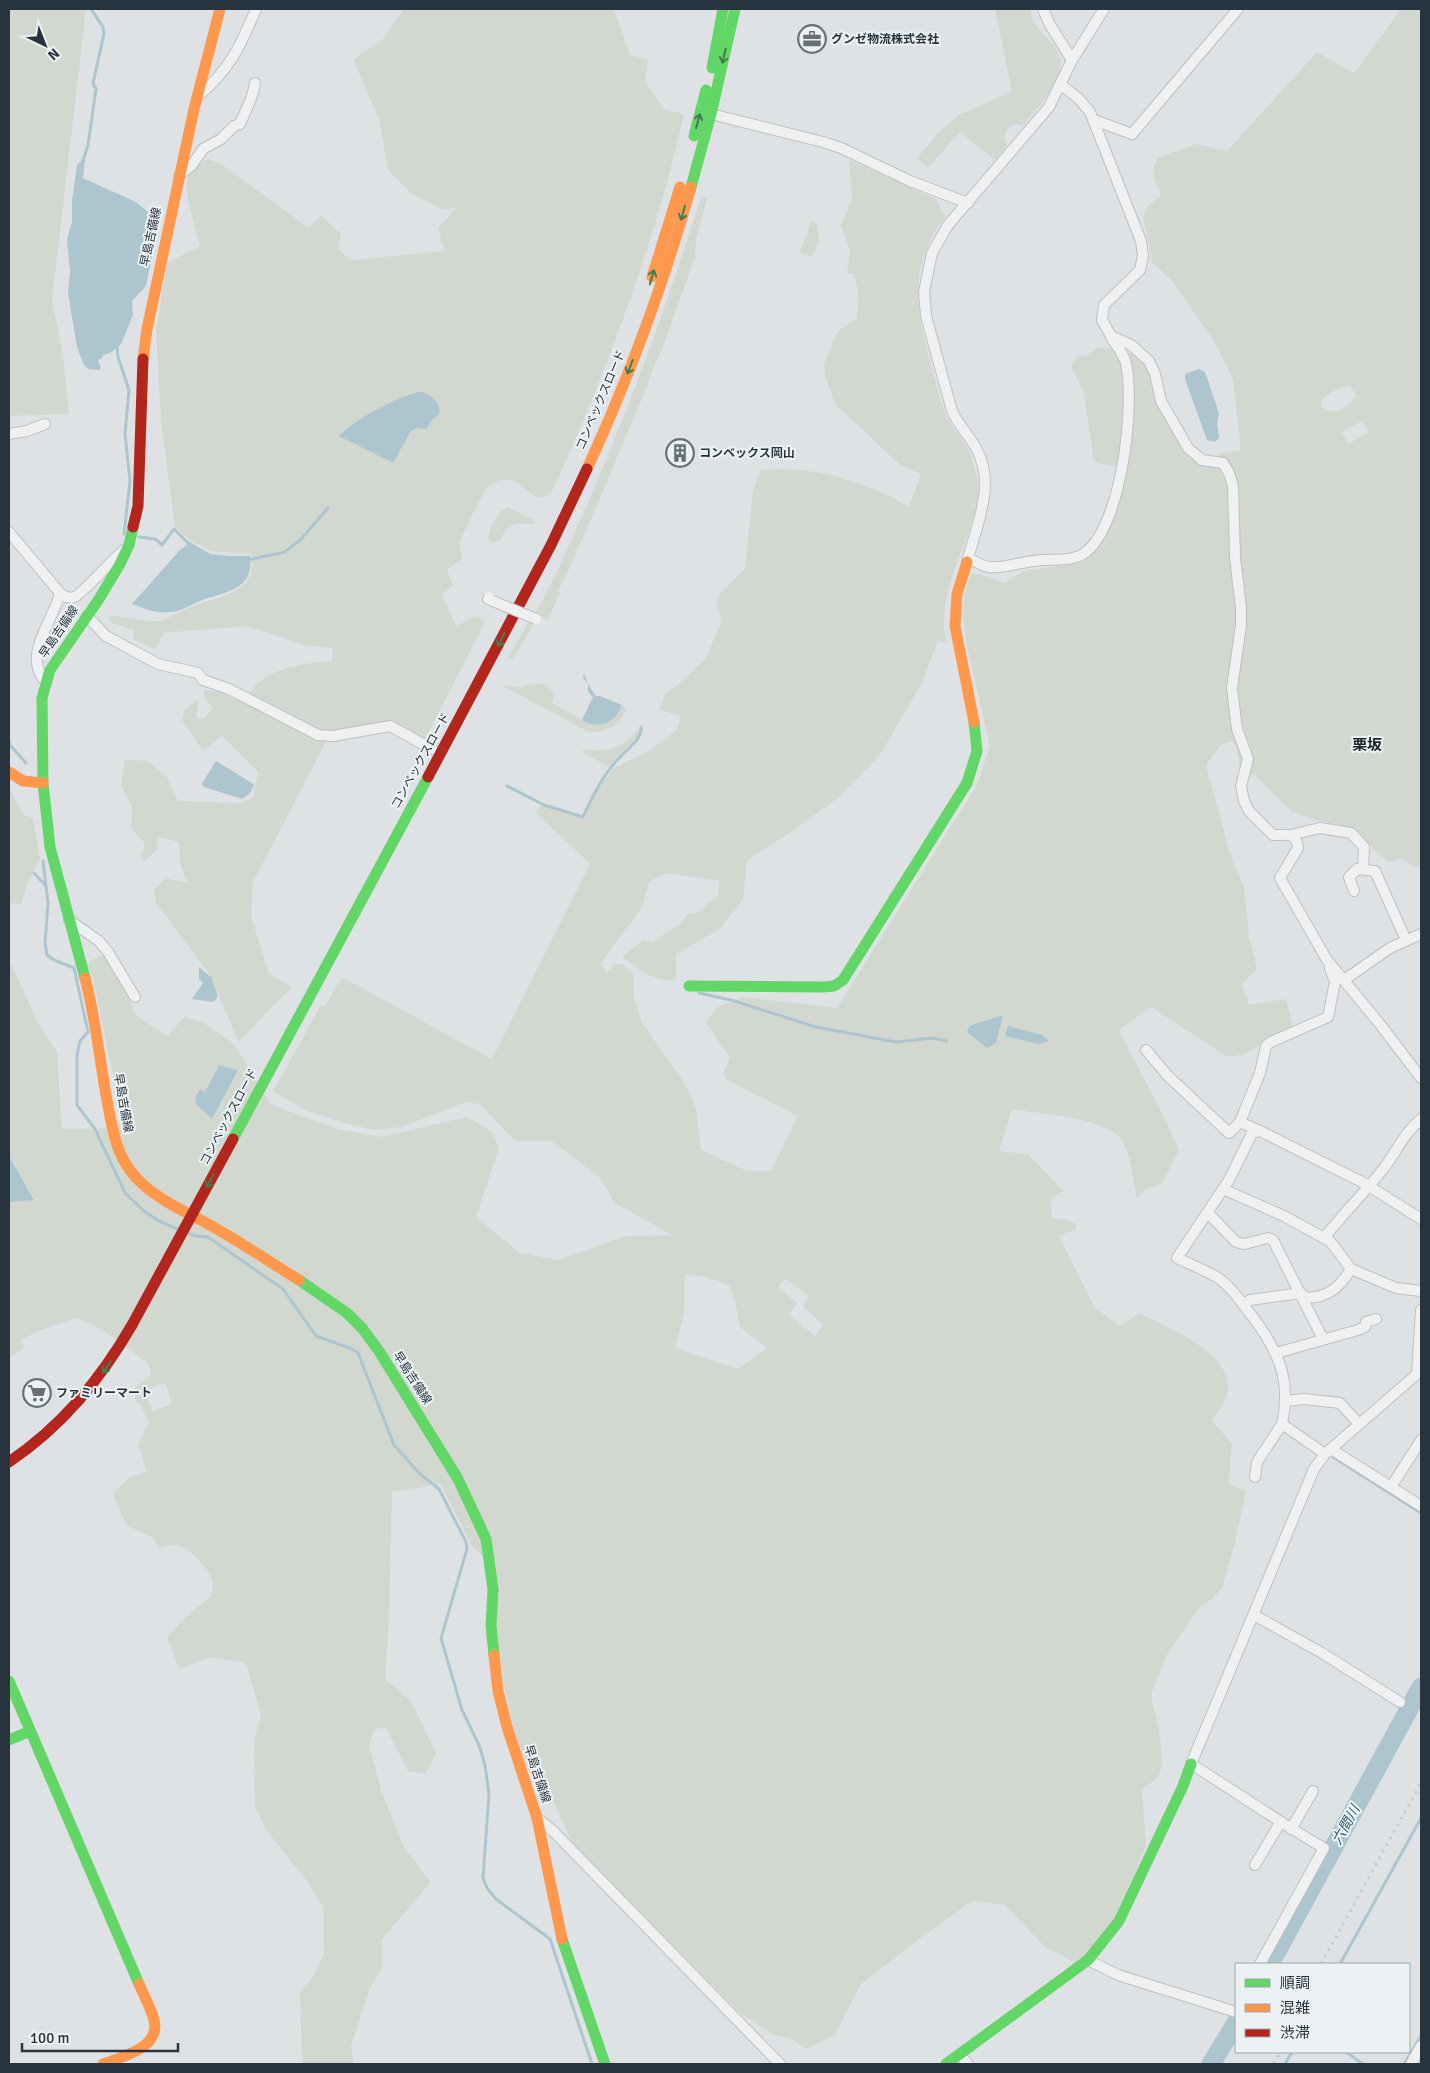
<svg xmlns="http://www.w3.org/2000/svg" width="1430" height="2073" font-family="Signika,'Noto Sans JP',sans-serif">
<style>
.green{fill:#d2d8cf;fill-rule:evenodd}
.water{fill:#adc5cf}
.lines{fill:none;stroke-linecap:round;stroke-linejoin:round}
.stream{stroke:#adc5cf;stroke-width:3}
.river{stroke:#adc5cf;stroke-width:19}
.street-casing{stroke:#bdc0c2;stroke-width:12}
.street{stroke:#eef0f1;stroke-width:10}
.fast{stroke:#63d668;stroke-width:11}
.slow{stroke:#ff974d;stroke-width:11}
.jam{stroke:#b3261e;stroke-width:11}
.rail{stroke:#c8cacc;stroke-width:3;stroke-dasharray:2.5 5;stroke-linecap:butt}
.street-bridge-casing{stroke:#bdc0c2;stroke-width:12;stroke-linecap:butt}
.street-bridge{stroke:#eef0f1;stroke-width:10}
.jam-bridge{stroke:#b3261e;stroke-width:11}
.oneway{stroke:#427c50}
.labels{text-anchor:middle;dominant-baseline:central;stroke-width:4;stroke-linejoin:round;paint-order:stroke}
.poi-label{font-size:12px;font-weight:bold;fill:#27333d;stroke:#ecf1f4;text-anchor:start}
.street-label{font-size:12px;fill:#27333d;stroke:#ecf1f4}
.water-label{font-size:14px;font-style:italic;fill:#325b70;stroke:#ecf1f4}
.quarter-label{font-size:15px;font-weight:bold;fill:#19242d;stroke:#ecf1f4}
</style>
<rect width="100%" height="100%" fill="#dfe2e4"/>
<g class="green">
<path d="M9 9H86L52 299 63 357 69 414 9 416Z"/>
<path d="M404 9H614L630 55 648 60 645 81 664 109 684 114C655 244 607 370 552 492 534 508 525 481 508 480 500 479 490 484 485 491 481 497 460 538 460 543 459 548 462 554 462 559L447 569 453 586 442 594 456 627 470 618 478 616 485 622 424 741 395 725 327 740 253 882 251 916 269 974 292 987 238 1042 212 978 156 903 154 890 166 878 187 883 180 863 179 842 158 837 157 850 145 861 140 857 145 844 131 827 132 807 121 785 125 759 147 761 167 777 178 801 240 803 253 798 258 772 222 736 203 751 182 721 184 711 196 700 199 701 196 715 198 719 205 718 213 707 204 698V690L217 691 244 704C247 699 250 692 254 687 272 667 307 663 332 661L333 648 304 645 246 626 164 633 155 649 133 639 134 630 111 623 109 618 112 615C121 617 149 622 158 621 167 620 184 609 193 606 219 596 260 593 251 554L211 551 190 540 175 527 161 420 156 331 167 263 200 246C197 235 194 223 191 212 185 187 181 172 208 159L221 164 309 228 321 215 341 234 338 249 351 260 444 251 438 228 456 208 441 209 412 194 388 170 379 118 353 60 383 39Z"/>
<path d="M995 9H1031C1027 30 1067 45 1060 68 1054 91 1037 109 1022 126L1015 124 1007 129 1004 139 1007 145 995 160 960 132 928 168 917 158 939 132 958 115 1012 92Z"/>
<path d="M1401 9H1421V867H1414L1402 858 1388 862 1375 851 1355 829 1319 821 1292 812 1256 776 1240 770 1237 748 1232 741 1222 744 1206 765 1230 854 1244 887 1249 936 1257 969 1242 984 1249 1005 1286 999 1293 1027 1244 1054 1228 1057 1151 1007 1119 1030C1139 1071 1162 1109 1179 1150L1162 1184 1146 1189 1137 1198C1133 1182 1131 1153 1121 1139 1104 1117 1039 1114 1012 1109L999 1151 1028 1154 1063 1191 1050 1200 1052 1218 1068 1220 1076 1224V1229L1059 1236 1095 1308 1120 1326 1139 1313C1167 1327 1237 1354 1227 1394 1225 1403 1217 1413 1212 1421L1232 1443 1229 1484 1246 1491 1235 1542 1222 1588 1212 1599 1199 1608 1166 1656 1151 1695 1160 1735 1162 1766 1158 1778 1142 1789 1146 1844 1134 1876 1114 1917 1079 1964 1046 1948 1005 1905 972 1901 919 1939 861 1984 835 2035 807 2049 792 2039 774 2035 739 2012 573 1844 544 1782 528 1770 513 1727 504 1686 495 1626V1566L472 1547 441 1484 392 1492 389 1620 385 1679 411 1701 436 1753 426 1774 408 1771 386 1728 374 1729 369 1746 382 1793 405 1849 431 1882 382 1939V1968L370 1988 351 2046 354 2064H302L300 1992 313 1977 324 1955 323 1907 307 1881 266 1830 255 1806 254 1741 261 1715 246 1663 211 1657 179 1669 167 1637 187 1616 211 1596C212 1593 213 1588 213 1584 212 1570 188 1546 175 1545 170 1544 164 1547 159 1549L154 1538 126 1525 113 1494 130 1477 147 1471 138 1445 149 1422 140 1404 135 1400V1387L151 1375 148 1363 101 1329 77 1318 46 1328 20 1340 24 1348 9 1358V1206L10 1202 34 1199 9 1156V959L38 1023 57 1052 62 1129H99L123 1122 93 979 88 965 91 960 104 955 107 957 122 983 136 1016 168 1036 184 1017 204 1023 235 1045 270 1104 337 1129 381 1137 467 1117 492 1132 499 1148 476 1217 520 1253 558 1260 626 1236 672 1235 615 1203 599 1177 552 1141H515L480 1104 466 1102 402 1127 374 1130 345 1123 305 1110 273 1091 321 1005 325 1006 342 977 492 1059 590 864 536 813 541 805 584 819 596 792 614 768 647 752 677 730 681 716 659 710 666 692 677 686 706 658 722 620 716 605 720 594 745 568 753 492 760 470C806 465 851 478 892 497 898 500 903 504 909 507L921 474 900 465 835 404 825 376 824 364 838 331 857 318 858 290 853 274 847 273 850 250 841 226 852 199 849 160 936 199 945 217C908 266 915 308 931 364 935 380 939 396 944 411 952 433 970 441 974 467 976 476 980 488 978 497 969 548 936 589 946 643L938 641 921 685 879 756 838 798 791 832 747 860 743 899 721 928 676 954V980C657 984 636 968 622 957L643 940 652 942 680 924 686 916 691 913H697L704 908 707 903 717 897 720 881 668 873 652 880 648 884 642 907 601 963 607 973 614 964H622L633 973 634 997 642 1023 681 1078 693 1100 696 1110 701 1150 747 1171H771L798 1116 727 1080 723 1074 730 1058 706 1023 716 1008 742 997 837 1008 977 785 990 746 966 642 963 615 964 594 971 574H980L1005 583 1023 571 1081 563 1102 544 1115 514 1130 449 1122 448 1119 465 1112 466 1094 462 1084 394 1071 365 1078 356 1088 355 1098 348H1111L1132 354 1144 361 1150 373 1154 395 1187 453 1203 466 1220 454 1241 450 1233 379 1214 341 1172 281 1152 262 1143 216 1148 206 1161 196 1154 177V165L1159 157 1197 144 1227 151 1317 52 1354 73ZM1349 386 1357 395C1347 407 1336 418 1321 406L1322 400C1331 392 1337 387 1349 386ZM1362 421 1369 432 1348 444 1342 432ZM685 1275 703 1276 729 1285 735 1301 740 1327 767 1348 738 1369 675 1348 684 1314ZM785 1279 808 1295 803 1307 823 1325 815 1336 789 1315 797 1303 778 1287ZM165 1383 172 1404 152 1411 145 1390Z"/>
<path d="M701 197 707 198 696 240 695 257 661 352C652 366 649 385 641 401 620 449 601 498 579 546 572 562 567 576 558 591L560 593 548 620 535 614C559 571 578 526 597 481 637 388 671 293 701 197Z"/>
<path d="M812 220 817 225 819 240 813 255 809 256 800 252Z"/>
<path d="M507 507 532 519 534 524C514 523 509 521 500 541L493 543 488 539C489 529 497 512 507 507Z"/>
<path d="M530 620 534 623 513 659 508 657Z"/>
<path d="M541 684 547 685 550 690 555 693 552 703 591 724C603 726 619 716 622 705L626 709C619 727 607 732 589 732L503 686 523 687 526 685Z"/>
<path d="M640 728 639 736 621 753 611 768 582 752 584 749C607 754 625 746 640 728Z"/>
<path d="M9 787 23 815 33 818 40 859 27 885 21 904 9 903Z"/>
</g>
<g class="water">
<path d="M85 158 83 178 136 202 159 221 146 286 132 301 133 315 121 344 112 352 103 355 102 358 98 360 101 368 99 370 88 369 84 365 77 347 68 293 70 271 67 240 72 222V201L77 165Z"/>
<path d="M1199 369 1205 372 1219 413 1217 423 1219 438 1215 442 1207 440 1185 379V374Z"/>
<path d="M418 392H423C432 397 442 403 439 414L430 422 427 429 416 428 411 431 393 463 339 436C357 418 393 399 418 392Z"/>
<path d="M190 542 210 554 230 556H250C255 589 226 592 202 600 192 604 180 612 170 612 156 614 144 608 132 604L179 551Z"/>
<path d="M584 673C585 678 591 690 596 696H600L622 705C616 723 598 730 582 720L593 697 588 692V683L583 678Z"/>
<path d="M216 761 250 782 254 785 250 793 242 799 204 787 201 784 203 782Z"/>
<path d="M199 967 212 978 218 997 213 1002 192 999 203 983 199 979Z"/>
<path d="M1003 1015 996 1043 987 1048 967 1032 969 1026Z"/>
<path d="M1008 1026 1042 1035 1049 1041 1039 1044 1005 1036Z"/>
<path d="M219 1065 238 1070 212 1119 196 1104 195 1098 200 1089 205 1092Z"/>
<path d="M9 1156 34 1200 10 1202 9 1206Z"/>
</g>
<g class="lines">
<g class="stream">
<path d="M83 161 88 145 96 89 93 83 104 34 103 27 91 9"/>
<path d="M117 345 118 357 129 390 125 434 130 481 124 534"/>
<path d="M139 537 155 539 162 545 174 529 191 546"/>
<path d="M248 560 285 552 301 539 328 508"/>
<path d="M9 741 10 745 26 763"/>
<path d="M507 786 544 805 583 817C593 795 604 773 621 756 629 747 642 740 641 727"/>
<path d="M43 861 48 903 45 943 47 955 54 960 74 968 88 1032 80 1041 77 1055V1105L95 1129 125 1193 145 1212 161 1222 180 1230"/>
<path d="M34 873 45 885"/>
<path d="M699 993 731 1000 816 1027 896 1042 932 1038 947 1041"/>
<path d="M188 1233 196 1236 208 1237 283 1289 316 1336 352 1349 358 1353 394 1445 420 1474 439 1489 466 1542 467 1549 441 1638 462 1710 479 1745 485 1765 489 1794 483 1878 487 1888 496 1899 550 1939 592 2064"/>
<path d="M1333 1457 1421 1513"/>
<path d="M1413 1700 1421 1704"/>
<path d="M1340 1964 1421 1818"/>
<path d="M1346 2052 1363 2064"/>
<path d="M1285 2064 1292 2052"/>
<path d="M1404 2064 1421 2036"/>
</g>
<g class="river">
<path d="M1270 1964 1421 1687"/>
<path d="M1211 2064 1236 2023"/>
</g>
<defs>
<g id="street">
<path d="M1043 9 1049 23 1072 60"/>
<path d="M1060 84 1079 99 1090 112 1141 241 1143 256 1140 270 1104 305 1102 320 1111 336 1131 345 1149 361 1155 374 1161 401 1188 448 1202 460 1223 463 1229 473 1233 486 1235 557 1241 608V625L1232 688 1237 729 1248 759 1241 786 1244 801 1249 811 1273 835C1285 835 1297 832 1298 848L1280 878 1327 960 1379 1023 1421 1078"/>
<path d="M198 96C229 71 241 45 256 9"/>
<path d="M711 114 823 142 841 148 910 181 968 203"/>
<path d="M1094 120 1132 134 1238 9"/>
<path d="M179 176 192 165 203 149 221 139 234 126 240 124C246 109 253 99 255 83"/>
<path d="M9 434 27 431 45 424"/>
<path d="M9 532 60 593C54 620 21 656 46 682"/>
<path d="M968 558C975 561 982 566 989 567 999 569 1024 562 1034 561 1051 558 1072 563 1086 552 1122 523 1135 406 1126 363 1123 352 1116 346 1111 337"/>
<path d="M967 562C976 527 996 485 977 450 970 436 958 425 952 411L926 316 924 292 932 253 948 225 1049 107 1072 60 1104 9"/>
<path d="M60 593C64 596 68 599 74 597 80 596 116 556 125 549"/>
<path d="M87 616 106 636 158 664 198 673 203 680 229 689 318 735 333 736 390 726 432 749"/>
<path d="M1291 835 1320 828 1351 833 1364 847 1363 869"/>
<path d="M1354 891 1349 877 1357 869 1375 871 1406 940"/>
<path d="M69 920 99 941 108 952 135 997"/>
<path d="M1344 980 1390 948 1421 934"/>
<path d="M1146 1050 1168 1076 1229 1133 1240 1122 1260 1073 1266 1046 1271 1042 1328 1017 1335 982 1330 968"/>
<path d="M1240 1122 1260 1131"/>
<path d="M1223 1189 1284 1216 1324 1238C1343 1214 1365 1192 1384 1168 1396 1152 1405 1132 1421 1119"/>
<path d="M1208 1213 1236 1242 1244 1244 1268 1238 1273 1240 1323 1339"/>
<path d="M1351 1269 1396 1288 1421 1291"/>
<path d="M1303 1297C1326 1300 1340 1287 1351 1269L1330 1241 1324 1238"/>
<path d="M1243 1304 1250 1300 1301 1293"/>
<path d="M1276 1353 1358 1330 1365 1327 1366 1322 1376 1319"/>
<path d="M1286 1401 1304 1399 1340 1403 1359 1424"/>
<path d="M1331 1449 1421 1506"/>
<path d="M1325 1454 1282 1424C1292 1378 1277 1348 1249 1312 1241 1302 1232 1288 1221 1280 1209 1271 1191 1265 1177 1258L1229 1180 1252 1133 1260 1131 1364 1183 1421 1219"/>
<path d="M1255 1477 1257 1462 1282 1424"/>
<path d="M1391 1487 1421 1440"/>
<path d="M1254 1615 1322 1653 1400 1702"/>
<path d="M537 1818 553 1831 780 2064"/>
<path d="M1291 1829 1313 1791"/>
<path d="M1255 1865 1280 1823"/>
<path d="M1088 1960 1118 1975 1236 2012"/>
<path d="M1260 1964 1324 1848C1278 1822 1235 1791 1191 1764L1314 1469 1325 1454 1417 1374 1421 1310"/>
<path d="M960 2055 968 2064"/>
<path d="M1411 2064 1421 2046"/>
</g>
</defs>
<use href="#street" class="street-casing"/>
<use href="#street" class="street"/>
<g class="fast">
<path d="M712 68 723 9"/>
<path d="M694 136 706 90"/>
<path d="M691 187 711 114 735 9"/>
<path d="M85 978 50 847 43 783 42 698 50 670 99 599 120 564 129 545 133 527"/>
<path d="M689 986 823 987 834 986 843 980 967 783 977 751 974 722"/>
<path d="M233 1139 428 777"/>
<path d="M299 1280 347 1313 362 1328 379 1351 458 1479 486 1539 493 1589 491 1626 494 1655"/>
<path d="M9 1681 139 1984"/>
<path d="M9 1740 30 1731"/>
<path d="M562 1939 605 2064"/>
<path d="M946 2064 1088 1960 1119 1921 1183 1786 1191 1764"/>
</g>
<g class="slow">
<path d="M652 277 680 187"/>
<path d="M143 359 147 329 194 109 220 9"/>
<path d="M587 469C629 378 664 283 691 187"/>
<path d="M967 562 957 594 955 626 974 722"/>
<path d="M9 772 23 781 43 783"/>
<path d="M85 978C99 1030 101 1085 115 1138 129 1193 179 1206 222 1232 248 1247 273 1264 299 1280"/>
<path d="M494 1655 498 1691 507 1727 537 1818 562 1939"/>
<path d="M103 2064C122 2057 161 2048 154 2020 151 2008 144 1996 139 1984"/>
</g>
<g class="jam">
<path d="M133 527 138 506 143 359"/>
<path d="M428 777 551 545 587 469"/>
<path d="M9 1462C62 1426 100 1380 132 1325"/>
</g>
<g class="rail">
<path d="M1321 1964 1421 1783"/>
<path d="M1274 2064 1280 2052"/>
</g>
<defs>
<path id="street-bridge" d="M489 597 488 599 536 619"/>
</defs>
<use href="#street-bridge" class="street-bridge-casing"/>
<use href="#street-bridge" class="street-bridge"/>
<path class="jam-bridge" d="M132 1325 233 1139"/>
</g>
<defs><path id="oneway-shaft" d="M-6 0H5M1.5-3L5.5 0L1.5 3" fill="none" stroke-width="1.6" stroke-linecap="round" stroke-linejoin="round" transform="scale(1.25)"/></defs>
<g class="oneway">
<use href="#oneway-shaft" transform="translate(724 56) rotate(103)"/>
<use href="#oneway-shaft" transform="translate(698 121) rotate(-75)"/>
<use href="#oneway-shaft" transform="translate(683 213) rotate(106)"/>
<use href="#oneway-shaft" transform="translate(652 277) rotate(-73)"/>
<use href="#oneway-shaft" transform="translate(630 367) rotate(111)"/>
<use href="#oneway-shaft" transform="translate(501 640) rotate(117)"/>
<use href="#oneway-shaft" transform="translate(210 1181) rotate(118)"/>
<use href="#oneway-shaft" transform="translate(107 1367) rotate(126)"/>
</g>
<defs>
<symbol id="office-ring" viewBox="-11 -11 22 22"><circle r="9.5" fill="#ecf1f4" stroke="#677077" stroke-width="1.5"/><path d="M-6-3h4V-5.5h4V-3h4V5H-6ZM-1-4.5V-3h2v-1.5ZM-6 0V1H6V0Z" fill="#677077"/></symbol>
<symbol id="building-ring" viewBox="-11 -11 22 22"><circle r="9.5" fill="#ecf1f4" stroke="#677077" stroke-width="1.5"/><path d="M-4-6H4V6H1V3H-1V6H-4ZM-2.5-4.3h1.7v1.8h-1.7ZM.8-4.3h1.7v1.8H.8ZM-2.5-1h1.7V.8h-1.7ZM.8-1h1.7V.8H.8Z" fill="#677077"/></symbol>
<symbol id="supermarket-ring" viewBox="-11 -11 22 22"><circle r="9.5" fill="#ecf1f4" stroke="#677077" stroke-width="1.5"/><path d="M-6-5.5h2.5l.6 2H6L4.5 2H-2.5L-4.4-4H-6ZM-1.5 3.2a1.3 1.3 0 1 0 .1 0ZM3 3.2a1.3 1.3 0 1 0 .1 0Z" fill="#677077"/></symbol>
</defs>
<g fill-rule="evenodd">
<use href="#office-ring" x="796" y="23" width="32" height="32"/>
<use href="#building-ring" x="664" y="437" width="32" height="32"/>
<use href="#supermarket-ring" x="21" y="1377" width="32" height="32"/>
</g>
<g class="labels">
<g class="poi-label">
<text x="831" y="39">グンゼ物流株式会社</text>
<text x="699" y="453">コンベックス岡山</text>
<text x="56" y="1393">ファミリーマート</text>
</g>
<g class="street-label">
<text transform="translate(151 237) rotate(-78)">早島吉備線</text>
<text transform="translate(601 400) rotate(-67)">コンベックスロード</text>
<text transform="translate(59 632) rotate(-56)">早島吉備線</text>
<text transform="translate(421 761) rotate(-61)">コンベックスロード</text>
<text transform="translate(123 1103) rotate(80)">早島吉備線</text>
<text transform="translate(229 1117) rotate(-62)">コンベックスロード</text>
<text transform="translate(412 1378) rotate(57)">早島吉備線</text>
<text transform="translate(537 1774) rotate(72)">早島吉備線</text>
</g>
<g class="water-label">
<text transform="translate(1346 1825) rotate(-61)">六間川</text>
</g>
<g class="quarter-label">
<text x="1367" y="745">栗坂</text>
</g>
</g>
<rect width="1430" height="2073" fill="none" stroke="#27333d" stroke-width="20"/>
<rect x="1235" y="1963" width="175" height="90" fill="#ecf1f4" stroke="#9da5ab"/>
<rect x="1245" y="1979" width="25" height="8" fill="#63d668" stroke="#9da5ab"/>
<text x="1280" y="1988" font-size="15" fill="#27333d">順調</text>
<rect x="1245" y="2004" width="25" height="8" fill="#ff974d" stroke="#9da5ab"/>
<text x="1280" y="2013" font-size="15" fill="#27333d">混雑</text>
<rect x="1245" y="2029" width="25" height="8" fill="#b3261e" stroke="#9da5ab"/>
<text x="1280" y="2038" font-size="15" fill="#27333d">渋滞</text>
<g transform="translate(45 45) rotate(137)" stroke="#ecf1f4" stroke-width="4" paint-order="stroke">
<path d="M0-4L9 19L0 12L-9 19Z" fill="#27333d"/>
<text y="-8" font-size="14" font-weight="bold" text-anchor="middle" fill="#27333d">N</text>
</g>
<path d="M22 2043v8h156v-8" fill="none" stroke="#27333d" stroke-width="2.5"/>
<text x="30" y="2043" font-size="15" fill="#27333d" stroke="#ecf1f4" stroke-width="4" paint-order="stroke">100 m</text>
</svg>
